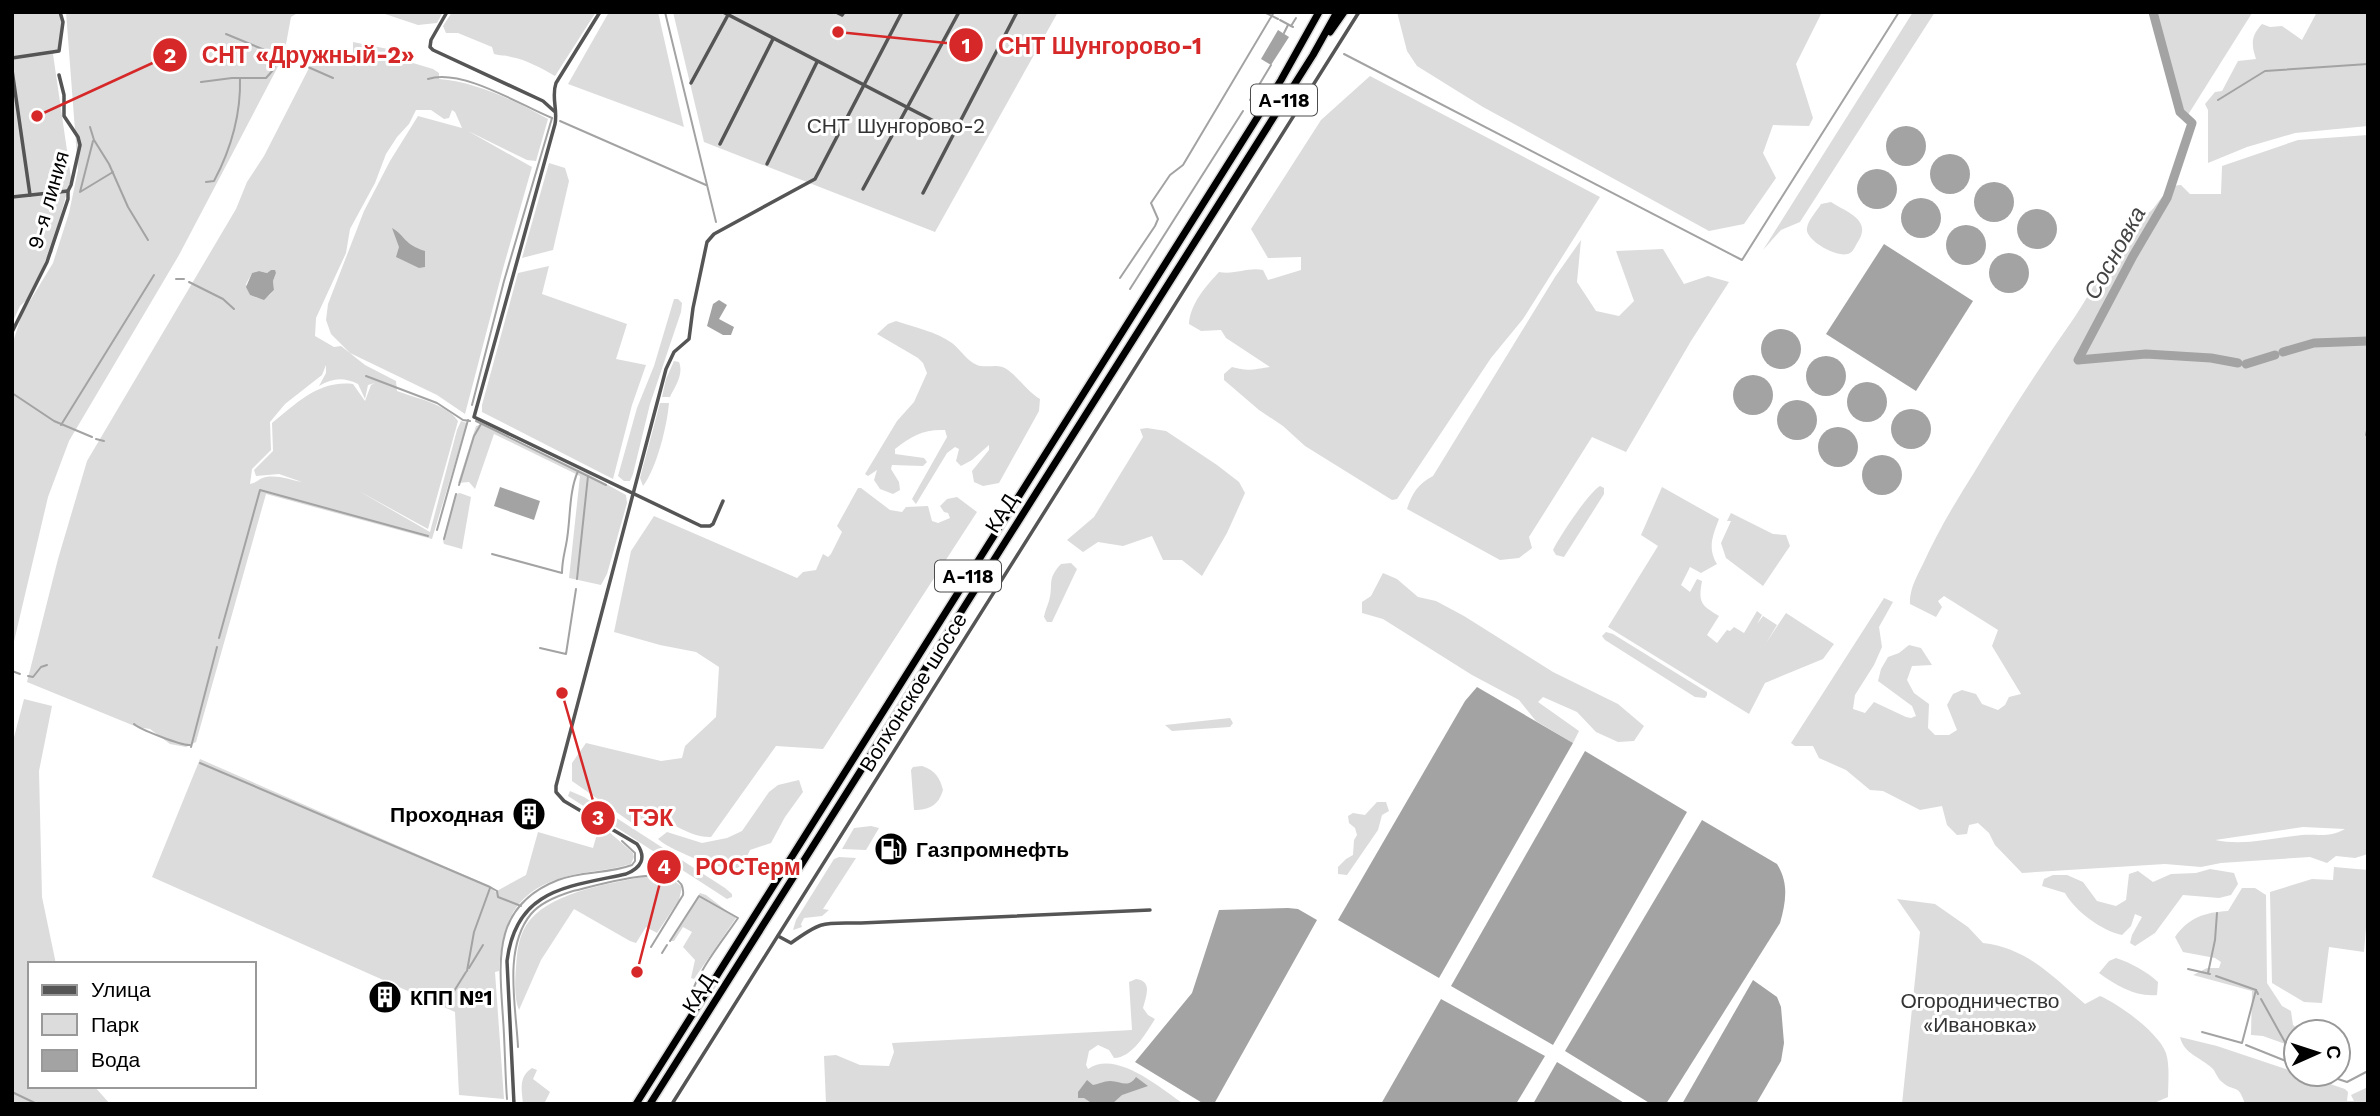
<svg xmlns="http://www.w3.org/2000/svg" width="2380" height="1116" font-family="'Work Sans',sans-serif">
<style>
.green{fill:#dcdcdc;fill-rule:evenodd}
.water{fill:#a3a3a3}
.lines{fill:none;stroke-linecap:round;stroke-linejoin:round}
.stream{stroke:#a3a3a3;stroke-width:2}
.river{stroke:#a3a3a3;stroke-width:9}
.motorway-casing{stroke:#dbdbdb;stroke-width:10}
.minor{stroke:#555;stroke-width:3.5}
.motorway{stroke:#000;stroke-width:7}
.labels{text-anchor:middle;dominant-baseline:central;stroke-width:6;stroke-linejoin:round;paint-order:stroke}
.shield{fill:#fff;stroke:#4c4c4c;stroke-width:2}
.shield-label{font-size:19px;font-weight:bold;fill:#000}
.park-label{font-size:21px;fill:#333;stroke:#fff}
.street-label{font-size:21px;fill:#000;stroke:#fff}
.poi-label{font-size:21px;font-weight:bold;fill:#000;stroke:#fff;text-anchor:start}
.water-label{font-size:23px;font-style:italic;fill:#444;stroke:#fff}
.leader{fill:none;stroke:#d62828;stroke-width:2.5}
.callout-dot{fill:#d62828;stroke:#fff;stroke-width:2.5}
.mark-label{font-size:21px;text-anchor:middle;font-weight:bold;fill:#fff}
.callout-label{font-size:23px;text-anchor:middle;font-weight:bold;fill:#d62828;stroke:#fff;stroke-width:6;stroke-linejoin:round;paint-order:stroke}
</style>
<rect width="100%" height="100%" fill="#fff"/>
<g class="green">
<path d="M12 12H60L63 22 59 51 53 54 71 178 54 239 53 252 46 259 30 297 20 306 12 323Z"/>
<path d="M66 12H299L291 17 284 55 239 141 179 255 69 441 48 497 12 650V345L22 314 53 263 69 213 78 170Z"/>
<path d="M379 12H443L437 23 418 25Z"/>
<path d="M452 12H596L555 76C541 68 527 60 511 57 505 55 501 56 494 54L492 47 458 33H446L443 26Z"/>
<path d="M609 12H658L684 127 568 84Z"/>
<path d="M673 12H1058L935 232 704 142Z"/>
<path d="M1397 12H1822L1796 64 1813 118 1809 126 1773 125 1763 153 1776 178 1744 224 1709 231 1483 107 1417 66 1407 51Z"/>
<path d="M1913 12H1935L1800 222 1781 230 1763 250Z"/>
<path d="M2156 12 2252 13 2186 118Z"/>
<path d="M2317 12H2368V126L2295 133 2247 147 2208 163V110L2205 104 2215 92 2222 91 2238 61 2256 59C2251 44 2251 36 2262 24L2270 27 2282 26 2302 40Z"/>
<path d="M353 42 398 51 413 63 433 69 439 73V79C477 82 515 101 548 119L536 161 527 160 468 131 532 167 504 265 465 414 437 395 350 353 331 334 326 320 328 304 364 211 390 161 418 116 462 128 455 112 452 110 449 118 444 119 431 110H416L409 124 397 137 386 154 375 183 350 229 346 253 316 318 315 336 334 347 341 346 365 365 396 381 397 391C415 398 447 404 458 421L428 529 357 490 430 532 457 430 461 421 467 423 432 539 266 494 196 742 186 747 170 744 150 729 137 727 27 682 58 559 87 461 236 209 247 182 264 156 308 70 315 58 333 55 350 57 353 55ZM271 270 276 273 273 281 274 290C267 300 261 300 250 295L246 284 252 273 259 271 267 273ZM326 365V373L319 386C333 378 343 377 358 384L365 399 368 385 375 383 371 385 365 401 353 384C319 380 297 403 272 423L273 451 254 470 256 476 279 474 302 482C290 480 279 475 266 477 259 478 257 483 250 484L252 469 271 450 270 422 285 404 322 375Z"/>
<path d="M1370 76 1600 197 1523 319 1491 358 1397 499 1392 500 1305 446 1283 426 1259 410 1224 380V374L1232 367C1251 372 1253 369 1270 367L1226 338 1221 330 1201 331 1189 324C1190 304 1206 286 1219 272 1235 275 1248 267 1263 270L1268 280 1301 270V257L1268 258 1251 229 1321 120Z"/>
<path d="M2368 135V854L2355 858 2336 856 2327 863 2310 857 2221 863 2201 867 2165 864 2022 873 1995 845 1989 833 1978 823 1969 825 1967 834 1957 835 1947 825 1942 806 1920 810 1883 791 1870 790 1846 770 1819 758 1813 746H1795L1791 743 1884 598 1893 602 1879 627 1882 647 1874 665 1855 695 1853 709 1865 713 1874 702 1906 717 1911 718 1916 716 1912 706 1878 681 1881 669 1888 657 1899 653 1909 645 1921 648 1932 665 1912 666 1907 680 1914 693 1929 704 1928 728 1935 735H1949L1957 730 1947 705 1953 694 1962 690 1976 694 1982 704 1998 710 2005 705 2009 697 2021 694 1992 646 1998 630 1944 596 1938 601 1942 607 1936 617 1910 604C1909 590 1917 576 1923 564 1938 531 1956 501 1975 471 2006 419 2039 368 2074 318 2094 289 2108 255 2130 227 2136 219 2144 216 2151 211 2155 207 2165 192 2171 186L2181 185 2190 194H2221L2222 166 2298 140ZM2303 827 2345 829C2328 838 2320 834 2302 835 2273 838 2244 846 2215 840Z"/>
<path d="M549 163 565 168 569 181 553 250 522 258Z"/>
<path d="M1831 202C1846 212 1871 219 1859 240 1856 244 1854 251 1850 253 1840 260 1804 240 1807 228 1808 220 1817 211 1821 204Z"/>
<path d="M1581 240 1577 282 1596 311 1619 316 1634 301 1616 251 1663 249 1684 284 1708 276 1729 282 1691 341 1626 452 1592 437 1529 537 1532 548 1519 558 1500 560 1407 509C1412 493 1418 484 1433 476L1555 277Z"/>
<path d="M549 266 542 294 627 324 616 359 646 365 632 405 613 479 482 412V405L518 273Z"/>
<path d="M674 299H678L682 303 681 312 650 404 633 474 630 481H624L618 476 637 408 654 366Z"/>
<path d="M896 321C914 327 937 332 952 343 961 350 966 360 977 365 988 369 998 362 1008 370 1020 379 1027 391 1040 399L1039 411 999 483 983 486 974 482 972 471 989 450V445L972 460 961 466 956 461 959 449 955 447 947 453 916 504 912 499 947 437 945 430C924 429 911 436 895 449V454L924 458 927 462 923 466 892 465 891 469 899 482 900 490 893 494 880 489 874 480 877 470 868 476 865 474 897 421 914 402 927 373 923 363 918 358 877 334 888 324Z"/>
<path d="M674 361 679 362C684 374 675 387 670 397H662L666 379Z"/>
<path d="M660 403H669C667 426 657 467 643 486L640 478Z"/>
<path d="M482 424 588 474 626 495 627 503 607 574 601 585 569 578 580 476 494 434 475 489 469 482 458 483 476 426Z"/>
<path d="M1147 428 1166 431 1217 465 1239 482 1245 493 1227 533 1202 576 1182 560H1163L1152 536 1123 546 1098 542 1083 552 1067 540 1094 517 1143 437 1140 429Z"/>
<path d="M1600 486 1604 488V494L1564 557 1556 555 1553 550C1559 537 1589 492 1600 486Z"/>
<path d="M1662 487 1719 519C1713 535 1707 548 1717 564L1701 573 1690 567 1681 585 1690 592 1697 579 1702 581C1698 603 1701 605 1719 616L1707 635 1717 643 1727 630 1730 631 1734 627 1744 633 1757 611 1762 615 1757 624 1763 616 1777 625 1766 643 1786 613 1834 644 1823 659 1765 683 1749 714 1608 627 1658 546 1641 535Z"/>
<path d="M858 488H861L890 510 902 512 906 507 928 506 932 521 938 523 950 518 948 513 944 512 940 506 947 499 957 497 977 512 823 749 776 746 711 837C688 838 668 817 648 817 643 818 636 821 632 823L572 781V763L586 743 661 761 682 758 685 746 716 717 719 667 696 652 660 645 614 632 631 551 654 516 797 578 803 572 816 570 823 554 828 557 831 554 842 532 837 526Z"/>
<path d="M460 493 471 497 462 549 444 544 443 540 456 494Z"/>
<path d="M1731 513 1773 534 1786 535 1790 546 1763 586 1726 558 1721 543 1731 521H1727Z"/>
<path d="M1071 563 1077 569 1052 622H1047L1044 617C1045 611 1047 607 1049 601 1054 584 1046 580 1061 564Z"/>
<path d="M1383 573 1397 579 1418 597 1436 601 1464 616 1553 672 1618 704 1644 726 1634 741 1618 742 1596 732 1577 712 1543 697 1538 702 1579 731 1573 743 1536 721 1519 700 1472 675 1383 619 1362 613V602L1371 596Z"/>
<path d="M1606 632 1613 634 1707 692V695L1705 698 1695 697 1605 640 1602 636Z"/>
<path d="M24 699 52 706 39 771 42 897 56 964H30V1086H94L110 1104H18L12 1101V745Z"/>
<path d="M1230 718 1233 723 1230 727 1172 731 1165 725Z"/>
<path d="M200 759 492 887 495 892 526 875 538 832 593 848 597 834 608 831 633 853 634 857 631 864C608 871 583 871 561 878 512 893 502 926 499 971L495 972 504 1099 459 1095 455 1012 152 877Z"/>
<path d="M922 766C935 770 940 778 943 790 939 804 931 809 917 810H914L911 770 913 767Z"/>
<path d="M799 780 803 792 785 817 771 843 750 850C747 856 744 866 737 868 722 872 668 849 658 839L667 832 702 843 727 838 742 831 769 792 778 785Z"/>
<path d="M570 791 584 797 725 888 732 894V897L727 899 568 796Z"/>
<path d="M1377 802H1386L1389 811 1382 815 1378 830 1347 875 1338 874V867L1346 859 1353 855 1354 840 1357 835 1355 828 1349 823 1348 816 1353 813 1365 815Z"/>
<path d="M871 826 879 828 866 850 842 849 854 828Z"/>
<path d="M839 857 856 858 823 909 829 910 822 916 804 918 801 924 802 927 793 930 796 920 834 859Z"/>
<path d="M2334 867 2368 870V926L2366 927 2364 952 2329 947 2322 1003 2304 1002 2272 983 2270 892 2312 879 2333 880Z"/>
<path d="M2210 869 2234 873 2238 884 2231 895 2219 898 2183 895 2155 933 2135 946 2130 943 2132 935 2142 917 2135 914 2131 926 2122 935C2102 931 2075 911 2065 893L2042 886 2044 879 2053 875H2067L2083 882 2097 901 2116 906 2126 900 2129 874 2138 871 2153 882 2171 874 2196 873Z"/>
<path d="M652 875 671 878 682 887 679 900 657 933 646 927 636 943 630 941 574 909 541 960 519 1010C514 998 515 980 516 967 517 950 519 933 530 920 555 890 615 883 652 875Z"/>
<path d="M2242 888H2255L2266 895 2267 983 2282 1006 2291 1011 2293 1025 2302 1032H2296V1048L2263 1036 2251 1035 2252 991 2193 975 2207 968H2219L2221 962 2215 958 2183 952 2175 937C2188 918 2205 912 2228 911Z"/>
<path d="M700 893 706 895 736 918 694 979 691 978 695 960 683 947 692 932 683 927 674 941H670Z"/>
<path d="M1897 899 1935 904 1968 927 1983 943C2027 948 2052 976 2085 1004L2100 996C2119 1004 2159 1033 2166 1053 2170 1066 2168 1084 2168 1097L2152 1104H1902L1920 932Z"/>
<path d="M2116 958C2131 963 2146 971 2158 982L2157 995C2135 997 2117 986 2099 973L2109 961Z"/>
<path d="M1136 979C1153 981 1146 996 1143 1008L1148 1015 1155 1019C1146 1033 1132 1058 1114 1058L1109 1050 1098 1045 1089 1051 1086 1065 1088 1069C1116 1049 1160 1088 1184 1104H826L824 1056 836 1055 860 1065 889 1066 894 1052 892 1043 1132 1030 1129 982Z"/>
<path d="M2180 1037 2217 1046 2345 1089 2348 1092 2347 1101H2354L2351 1095 2368 1087V1104H2245C2238 1082 2234 1093 2222 1082 2217 1078 2216 1072 2212 1068 2200 1057 2184 1054 2180 1037Z"/>
<path d="M532 1068 537 1070 533 1079 550 1092 544 1104H523C522 1090 518 1077 532 1068Z"/>
</g>
<g class="water">
<path d="M1278 30 1289 37 1271 65 1261 59Z"/>
<circle cx="1906" cy="146" r="20"/>
<circle cx="1950" cy="174" r="20"/>
<circle cx="1877" cy="189" r="20"/>
<circle cx="1994" cy="202" r="20"/>
<circle cx="1921" cy="218" r="20"/>
<circle cx="2037" cy="229" r="20"/>
<circle cx="1966" cy="245" r="20"/>
<path d="M392 228C406 236 403 244 425 251V267L419 268 396 257 399 247Z"/>
<path d="M1884 244 1973 301 1916 391 1826 334Z"/>
<circle cx="2009" cy="273" r="20"/>
<path d="M271 270H275L276 273 273 281 274 290 264 300 250 295 246 287 252 273 259 271 267 273Z"/>
<path d="M719 300 727 305 719 319 734 327 731 335H723L707 326 713 304Z"/>
<circle cx="1781" cy="349" r="20"/>
<circle cx="1826" cy="376" r="20"/>
<circle cx="1753" cy="395" r="20"/>
<circle cx="1867" cy="402" r="20"/>
<circle cx="1797" cy="420" r="20"/>
<circle cx="1911" cy="429" r="20"/>
<circle cx="1838" cy="447" r="20"/>
<circle cx="1882" cy="475" r="20"/>
<path d="M500 487 540 501 534 520 494 506Z"/>
<path d="M1477 687 1573 743 1439 978 1338 920 1465 701Z"/>
<path d="M1585 751 1687 812 1553 1045 1451 986Z"/>
<path d="M1702 820 1777 864C1789 883 1786 902 1780 923L1666 1104H1651L1565 1051Z"/>
<path d="M1288 908 1298 909 1317 920 1214 1104H1204L1135 1062 1192 993 1219 910Z"/>
<path d="M1753 980 1777 997 1781 1007 1784 1043 1781 1061 1756 1104H1682Z"/>
<path d="M1441 999 1545 1056 1516 1104H1381Z"/>
<path d="M1557 1062 1626 1104H1533Z"/>
<path d="M1136 1077 1148 1086 1122 1095 1112 1104H1093L1084 1098H1078V1092L1087 1080 1093 1085C1099 1084 1104 1081 1110 1081 1121 1081 1128 1089 1136 1077Z"/>
</g>
<g class="lines">
<g class="stream">
<path d="M665 12 716 222"/>
<path d="M1264 12 1278 19"/>
<path d="M1280 20 1293 27"/>
<path d="M1291 26 1296 18"/>
<path d="M1284 33 1288 25"/>
<path d="M226 34 301 65"/>
<path d="M1344 54 1742 260 1899 12"/>
<path d="M308 67 333 78"/>
<path d="M428 79C462 68 520 105 552 118"/>
<path d="M201 82 232 78H266L274 69 276 55"/>
<path d="M1250 100 1271 65"/>
<path d="M2218 100 2265 71 2368 64"/>
<path d="M560 121 706 185"/>
<path d="M90 127 94 140 109 164 128 207 148 240"/>
<path d="M93 141 80 192 113 172"/>
<path d="M206 182 214 181C231 149 241 115 240 78"/>
<path d="M1120 278 1155 226 1158 219 1151 203 1170 175 1183 165 1274 12"/>
<path d="M176 279H184"/>
<path d="M189 282 223 299 234 309"/>
<path d="M1130 289 1243 111"/>
<path d="M366 376 437 403 463 420 470 421"/>
<path d="M12 393 54 421 92 437"/>
<path d="M472 405 504 281 552 118"/>
<path d="M476 421 606 485"/>
<path d="M61 425 154 275"/>
<path d="M2366 435 2368 426"/>
<path d="M96 439 104 441"/>
<path d="M459 485 474 436 481 424"/>
<path d="M437 530 468 420"/>
<path d="M444 539 456 494"/>
<path d="M492 554 562 573C562 562 564 555 566 545 571 521 568 494 578 471"/>
<path d="M577 579 588 476"/>
<path d="M219 638 260 490 428 536"/>
<path d="M540 648 566 654 576 589"/>
<path d="M12 671 20 674"/>
<path d="M28 676 33 677 41 667 47 665"/>
<path d="M134 724C139 729 182 746 190 745"/>
<path d="M191 747 217 647"/>
<path d="M200 763 490 887 497 891 498 897 521 906"/>
<path d="M670 941 699 896 738 918C723 940 697 972 691 996"/>
<path d="M662 953 667 945"/>
<path d="M469 968 483 945"/>
<path d="M2188 969 2210 974"/>
<path d="M467 971 474 932 490 888"/>
<path d="M2208 973 2215 940 2217 913"/>
<path d="M2216 976 2256 990 2258 994"/>
<path d="M2261 999 2296 1062"/>
<path d="M446 1004 466 972"/>
<path d="M2202 1032 2242 1043 2256 990"/>
<path d="M2246 1045 2296 1065"/>
<path d="M518 1047C516 1006 503 948 531 914 540 903 560 895 573 891 593 887 688 856 683 895L651 947"/>
<path d="M2323 1074 2347 1082 2368 1071"/>
<path d="M12 1092 37 1104"/>
<path d="M507 1099C505 1072 505 1045 503 1018 499 959 492 906 558 880 581 871 608 874 632 865L635 861V853L622 841"/>
</g>
<g class="river">
<path d="M2153 12 2180 112 2192 123 2167 198 2133 256 2078 360 2146 354 2211 358 2238 363"/>
<path d="M2283 352 2314 343 2368 341"/>
<path d="M2246 364 2275 355"/>
</g>
<defs>
<g id="motorway">
<path d="M1330 32 1344 12"/>
<path d="M636 1104 1281 80 1319 12"/>
<path d="M650 1104 1313 55 1337 12"/>
</g>
</defs>
<use href="#motorway" class="motorway-casing"/>
<g class="minor">
<path d="M447 12 431 40 430 47 433 50 543 101 554 111"/>
<path d="M600 12 556 83C551 97 558 110 555 124L474 417 701 526H710L713 524 723 501"/>
<path d="M723 12 955 132"/>
<path d="M836 12 842 15 844 12"/>
<path d="M12 58 59 51 63 22 60 12"/>
<path d="M12 70 30 195"/>
<path d="M691 83 728 15"/>
<path d="M720 144 773 39"/>
<path d="M767 164 817 62"/>
<path d="M863 189 959 12"/>
<path d="M923 193 1017 12"/>
<path d="M12 197 68 191"/>
<path d="M12 332 47 262 68 199V191L71 185 80 145 78 137 64 116V95L59 75"/>
<path d="M778 936 791 943C823 920 823 923 861 923L1150 910"/>
<path d="M514 1104 507 961C516 889 567 887 626 874 641 868 647 858 637 844L564 801 556 792V786L666 369 674 352 689 339 693 308 707 242 714 234 815 179 902 12"/>
<path d="M672 1104 1359 12"/>
</g>
<use href="#motorway" class="motorway"/>
</g>
<defs>
<symbol id="building-disc" viewBox="-11 -11 22 22"><circle r="9.5" fill="#000" stroke="#fff"/><path d="M-4-6H4V6H1V3H-1V6H-4ZM-2.5-4.3h1.7v1.8h-1.7ZM.8-4.3h1.7v1.8H.8ZM-2.5-1h1.7V.8h-1.7ZM.8-1h1.7V.8H.8Z" fill="#fff"/></symbol>
<symbol id="fuel-disc" viewBox="-11 -11 22 22"><circle r="9.5" fill="#000" stroke="#fff"/><path d="M-5.5-6h7V0h2V4h1.3V-2.5L3-4.5l.8-.8L6-3V5H2.5V1h-1V6h-7ZM-4.2-4.7v3.2H.2V-4.7Z" fill="#fff"/></symbol>
</defs>
<g fill-rule="evenodd">
<use href="#building-disc" x="510" y="795" width="38" height="38"/>
<use href="#fuel-disc" x="872" y="830" width="38" height="38"/>
<use href="#building-disc" x="366" y="978" width="38" height="38"/>
</g>
<g class="labels">
<g class="shield">
<rect x="1251" y="84.5" width="66" height="31" rx="5"/>
<rect x="935" y="560.5" width="66" height="31" rx="5"/>
</g>
<g class="shield-label">
<text x="1284" y="100">А-118</text>
<text x="968" y="576">А-118</text>
</g>
<g class="park-label">
<text x="896" y="125">СНТ Шунгорово-2</text>
<text x="1980" y="1000">Огородничество<tspan x="1980" dy="24">«Ивановка»</tspan></text>
</g>
<g class="street-label">
<text transform="translate(48 200) rotate(-74)">9-я линия</text>
<text transform="translate(1001 513) rotate(-58)">КАД</text>
<text transform="translate(913 692) rotate(-58)">Волхонское шоссе</text>
<text transform="translate(698 993) rotate(-58)">КАД</text>
</g>
<g class="poi-label">
<text x="504" y="814" text-anchor="end">Проходная</text>
<text x="916" y="849">Газпромнефть</text>
<text x="410" y="997">КПП №1</text>
</g>
<g class="water-label">
<text transform="translate(2115 253) rotate(-61)">Сосновка</text>
</g>
</g>
<path class="leader" d="M838 32L966 45M37 116L170 55M562 693L598 818M637 972L664 867"/>
<g class="callout-dot">
<circle cx="838" cy="32" r="7"/>
<circle cx="37" cy="116" r="7"/>
<circle cx="562" cy="693" r="7"/>
<circle cx="637" cy="972" r="7"/>
<circle cx="966" cy="45" r="18"/>
<circle cx="170" cy="55" r="18"/>
<circle cx="598" cy="818" r="18"/>
<circle cx="664" cy="867" r="18"/>
</g>
<g class="mark-label">
<text x="966" y="53">1</text>
<text x="170" y="63">2</text>
<text x="598" y="825">3</text>
<text x="664" y="874">4</text>
</g>
<g class="callout-label">
<text x="1100" y="54">СНТ Шунгорово-1</text>
<text x="308" y="63">СНТ «Дружный-2»</text>
<text x="651" y="826">ТЭК</text>
<text x="748" y="875">РОСТерм</text>
</g>
<rect width="2380" height="1116" fill="none" stroke="#000000" stroke-width="28"/>
<rect x="28" y="962" width="228" height="126" fill="#ffffff" stroke="#999999" stroke-width="2"/>
<rect x="42" y="985" width="35" height="10" fill="#555555" stroke="#999999" stroke-width="2"/>
<text x="91" y="997" font-size="21" fill="#000000">Улица</text>
<rect x="42" y="1014" width="35" height="21" fill="#dcdcdc" stroke="#999999" stroke-width="2"/>
<text x="91" y="1032" font-size="21" fill="#000000">Парк</text>
<rect x="42" y="1050" width="35" height="21" fill="#a3a3a3" stroke="#999999" stroke-width="2"/>
<text x="91" y="1067" font-size="21" fill="#000000">Вода</text>
<g transform="translate(2317 1053) rotate(87)"><circle r="33" fill="#ffffff" stroke="#999999" stroke-width="2"/>
<path d="M0-5L12 26L0 18L-12 26Z" fill="#000000"/>
<text y="-10" font-size="19" font-weight="bold" text-anchor="middle" fill="#000000">С</text>
</g>
</svg>
